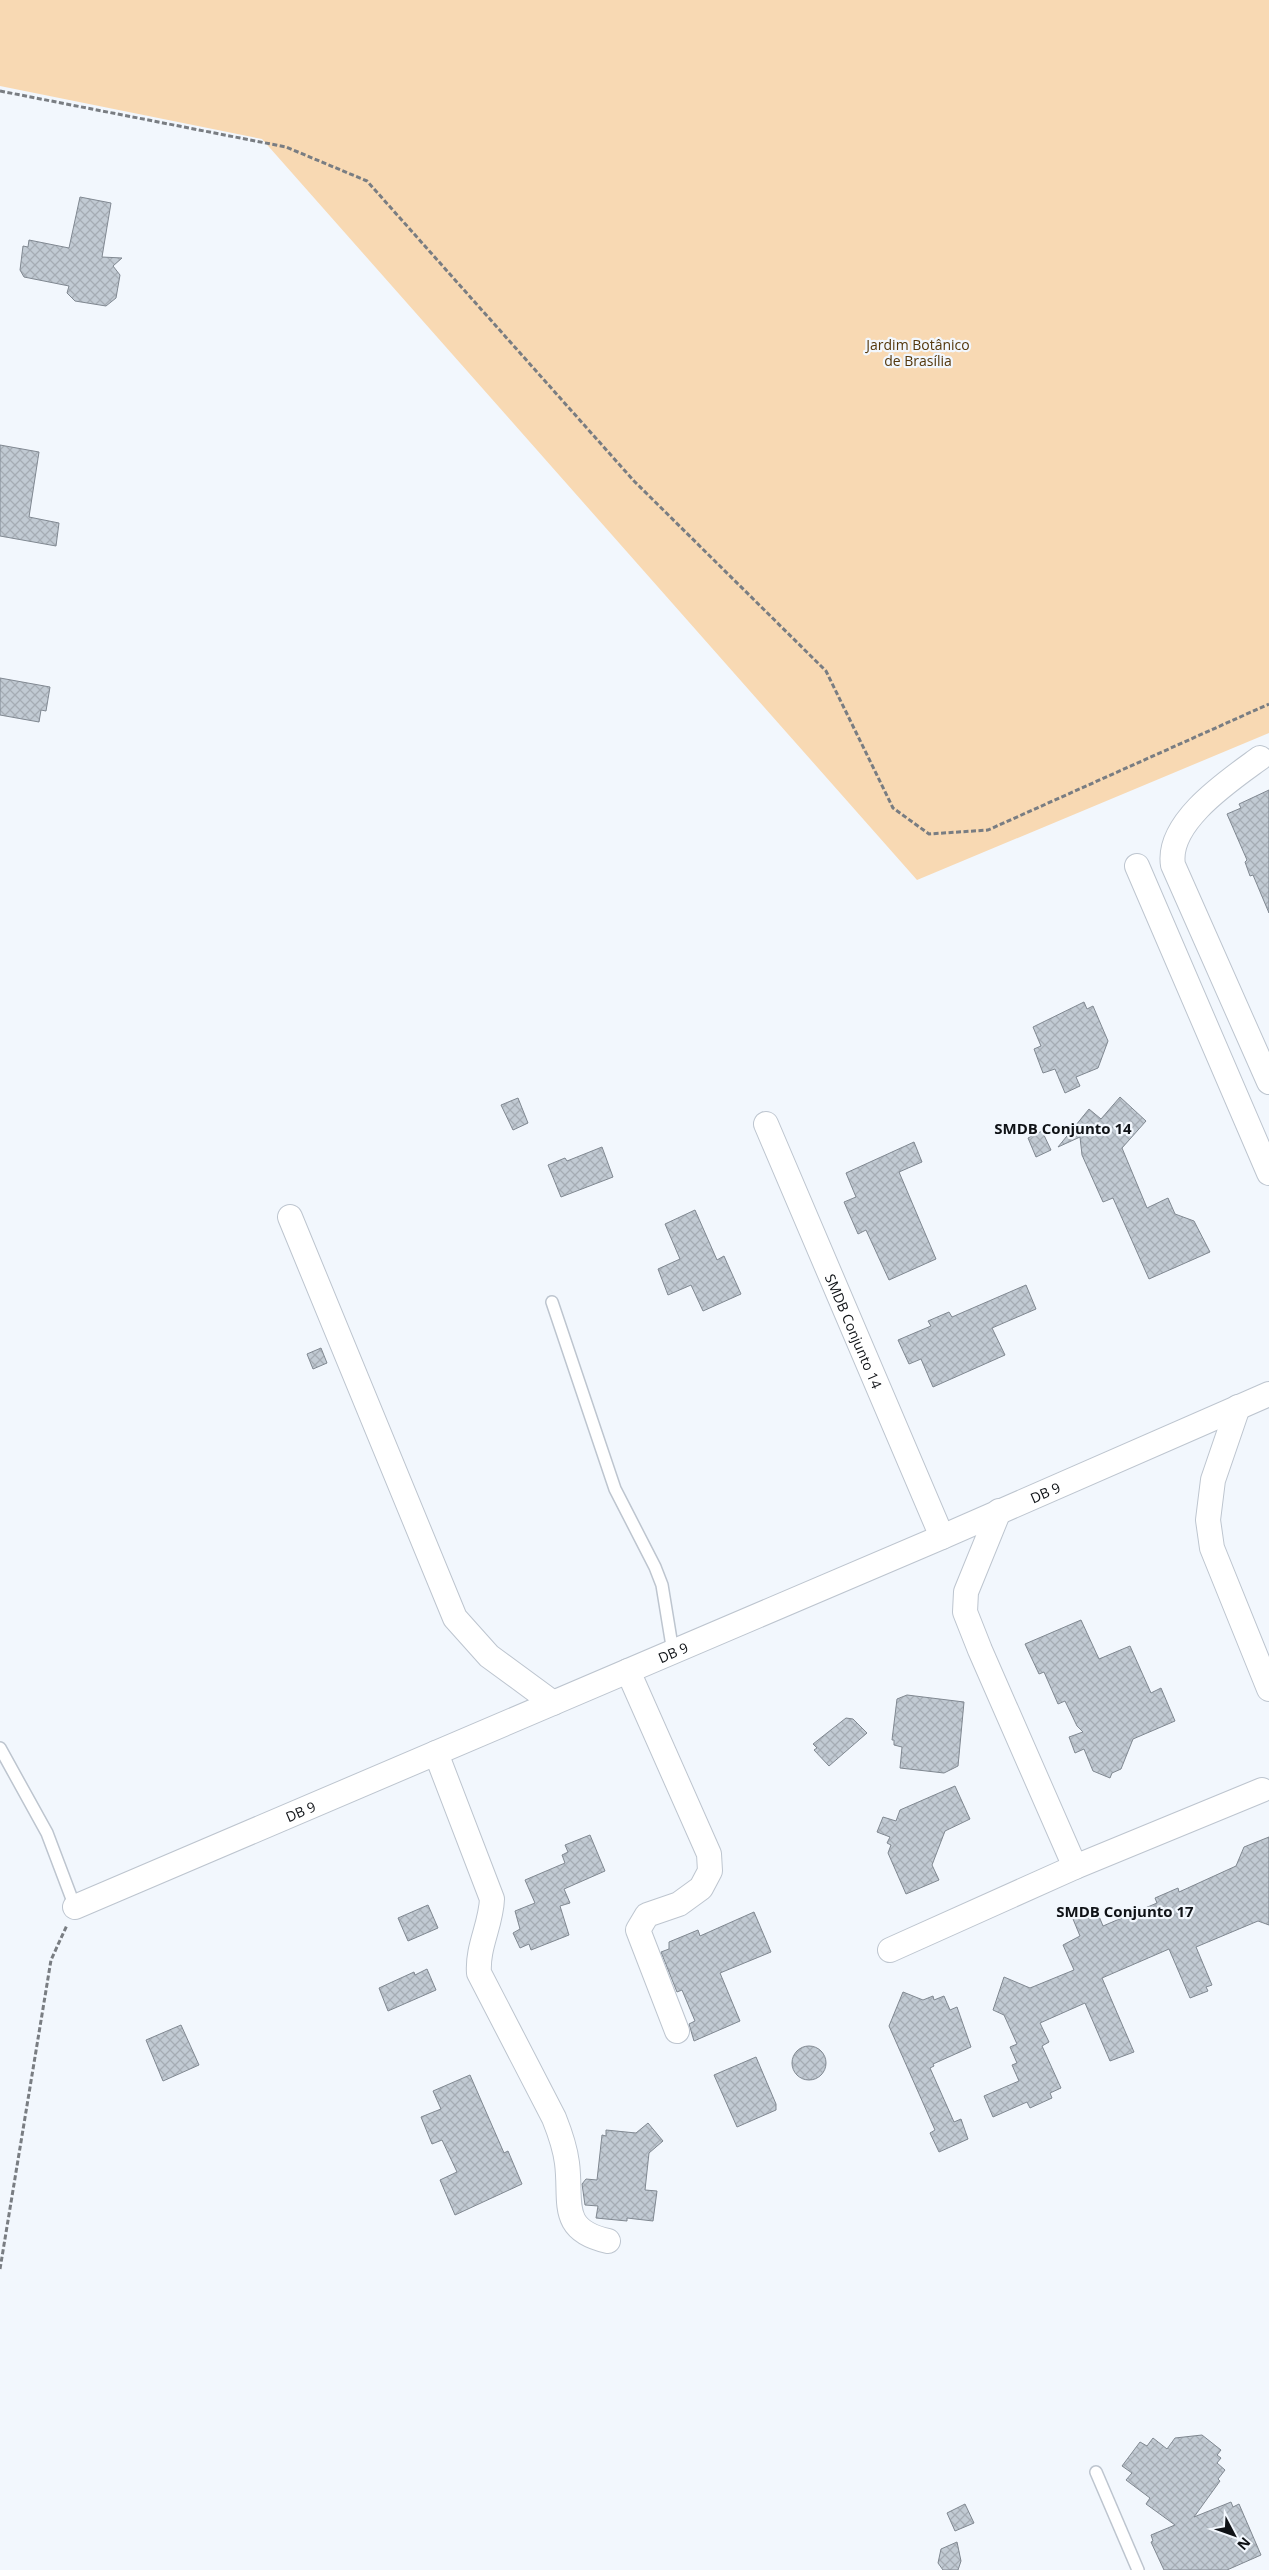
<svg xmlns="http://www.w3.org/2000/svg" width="1269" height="2570" font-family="'Open Sans',sans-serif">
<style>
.park{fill:#f8d9b3}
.building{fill:url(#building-cross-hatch);stroke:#808891}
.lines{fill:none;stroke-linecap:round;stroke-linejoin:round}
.lane-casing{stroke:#bdc5cf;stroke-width:14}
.street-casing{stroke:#bdc5cf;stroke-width:26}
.path{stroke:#797d82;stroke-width:3;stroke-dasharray:5 2.5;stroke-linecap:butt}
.lane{stroke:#fff;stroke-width:11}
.street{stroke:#fff;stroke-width:24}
.labels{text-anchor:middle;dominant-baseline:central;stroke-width:4.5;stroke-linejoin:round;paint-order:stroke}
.park-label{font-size:14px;fill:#54370b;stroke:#f2f7fd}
.street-label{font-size:14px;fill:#0f1216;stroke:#f2f7fd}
.neighbourhood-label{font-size:15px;font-weight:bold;fill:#0f1216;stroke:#f2f7fd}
</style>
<defs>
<pattern id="building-cross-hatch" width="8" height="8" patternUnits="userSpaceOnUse" patternTransform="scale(1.25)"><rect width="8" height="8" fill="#c1cad3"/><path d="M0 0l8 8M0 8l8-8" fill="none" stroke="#a5acb4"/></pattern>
</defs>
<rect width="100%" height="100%" fill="#f2f7fd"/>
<path class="park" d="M0 0H1269V733L917 880 262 139 0 86Z"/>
<g class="building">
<path d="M80 197 111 203 102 257 122 258 113 266 120 275 116 298 106 306 75 301 67 293 69 286 24 277 20 270 23 246 28 247 29 240 69 248Z"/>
<path d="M0 445 39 452 29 517 59 523 56 546 0 536Z"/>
<path d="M0 678 50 687 46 711 41 710 39 722 0 715Z"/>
<path d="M1269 790V913L1253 875 1250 876 1245 862 1247 860 1227 814 1241 808 1239 804Z"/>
<path d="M1084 1002 1087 1009 1093 1006 1108 1041 1098 1068 1076 1077 1080 1086 1065 1093 1055 1069 1043 1073 1034 1049 1041 1046 1033 1027Z"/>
<path d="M1120 1097 1146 1121 1122 1148 1147 1208 1168 1198 1175 1214 1194 1221 1210 1252 1149 1279 1113 1198 1103 1202 1082 1155 1080 1137 1058 1147 1089 1109 1101 1119Z"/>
<path d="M518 1098 528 1123 513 1130 501 1105Z"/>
<path d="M1042 1131 1051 1150 1036 1157 1028 1138Z"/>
<path d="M914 1142 922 1162 899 1172 936 1259 889 1280 866 1230 858 1234 844 1202 856 1197 846 1173Z"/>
<path d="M602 1147 613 1177 561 1197 548 1165 565 1158 567 1161Z"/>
<path d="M695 1210 717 1260 724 1256 741 1294 703 1311 691 1285 668 1295 658 1269 680 1259 665 1224Z"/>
<path d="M1026 1285 1036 1309 992 1328 1005 1355 933 1387 921 1359 909 1364 898 1340 931 1326 928 1321 949 1312 952 1317Z"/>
<path d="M321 1348 327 1363 313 1369 307 1354Z"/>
<path d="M1081 1620 1099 1659 1130 1646 1151 1693 1161 1688 1175 1721 1133 1739 1121 1769 1112 1773 1110 1778 1093 1771 1084 1749 1075 1753 1069 1737 1083 1732 1077 1726 1065 1701 1058 1704 1044 1672 1039 1674 1025 1644Z"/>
<path d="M907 1695 964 1702 958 1766 944 1773 900 1768 902 1747 894 1745V1740H892L897 1699Z"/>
<path d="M846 1718 853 1719 867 1733 829 1766 814 1750 817 1748 813 1744Z"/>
<path d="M955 1786 970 1819 945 1831 932 1865 939 1880 906 1894 888 1853 891 1845 887 1843 890 1837 877 1832 883 1817 896 1821 900 1810Z"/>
<path d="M590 1835 605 1871 564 1889 570 1903 560 1906 569 1935 531 1950 529 1944 520 1948 513 1933 520 1929 515 1911 535 1903 525 1880 565 1863 562 1855 568 1852 565 1845Z"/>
<path d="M1269 1837V1925L1258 1921 1196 1947 1212 1985 1206 1987 1208 1991 1190 1998 1169 1949 1102 1978 1134 2052 1110 2061 1085 2003 1040 2023 1049 2042 1042 2046 1061 2088 1050 2093 1052 2098 1030 2108 1027 2102 993 2117 984 2096 1019 2081 1012 2065 1017 2063 1010 2047 1017 2044 1004 2015 993 2010 1004 1977 1030 1988 1074 1970 1063 1945 1080 1936 1073 1919 1096 1909 1103 1926 1157 1903 1155 1898 1178 1888 1179 1892 1236 1866 1244 1847Z"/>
<path d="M428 1905 438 1928 408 1941 398 1918Z"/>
<path d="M754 1912 771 1952 720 1973 740 2021 694 2041 689 2024 695 2021 682 1990 677 1992 661 1952 669 1949V1942L698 1930 700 1936Z"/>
<path d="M427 1969 436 1990 388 2011 379 1988 414 1972 415 1975Z"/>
<path d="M903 1992 923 2000 933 1996 934 2000 944 1996 950 2010 957 2007 971 2047 933 2064 934 2066 930 2068 954 2122 961 2119 968 2139 939 2152 930 2133 935 2130 889 2026Z"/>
<path d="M181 2025 199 2065 163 2081 146 2040Z"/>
<circle cx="809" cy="2063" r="17"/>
<path d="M756 2057 776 2104V2110L737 2127 714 2075Z"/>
<path d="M470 2075 504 2153 508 2151 522 2184 455 2215 440 2180 457 2172 442 2140 432 2144 421 2117 441 2109 433 2091Z"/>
<path d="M648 2123 663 2141 649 2153 645 2190 657 2191 653 2221 627 2218V2221L596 2218 598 2206 585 2205 582 2184 586 2179 597 2180 602 2135 606 2136V2130L636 2133Z"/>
<path d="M1202 2435 1221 2450 1217 2455 1221 2458 1217 2463 1225 2470 1218 2479 1220 2481 1194 2517 1231 2502 1233 2507 1239 2504 1261 2555 1227 2570H1164L1151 2542 1153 2541 1151 2535 1175 2525 1146 2504 1150 2498 1126 2480 1132 2473 1122 2466 1140 2442 1147 2446 1153 2438 1167 2449 1175 2438Z"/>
<path d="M965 2504 974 2523 955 2531 947 2513Z"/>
<path d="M957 2542 961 2561 958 2570H943L938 2563 941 2549Z"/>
</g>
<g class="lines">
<defs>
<g id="lane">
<path d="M552 1302 615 1489 655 1567 662 1585 673 1652"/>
<path d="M0 1748 47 1833 75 1907"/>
<path d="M1096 2472 1138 2570"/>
</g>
<g id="street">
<path d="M1260 758C1230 780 1166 822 1173 865L1269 1082"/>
<path d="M1137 866 1269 1173"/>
<path id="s1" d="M766 1124 942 1537"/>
<path d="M290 1217 455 1618 489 1656 553 1703"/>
<path d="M1238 1407 1213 1480 1208 1520 1212 1548 1269 1689"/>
<path d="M999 1511 966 1592 965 1612 980 1650 1075 1867 1262 1790"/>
<path d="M628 1671 709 1854 710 1871 701 1888 679 1904 647 1915 638 1930 677 2031"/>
<path d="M436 1753 492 1899C491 1925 477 1947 479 1973L554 2118C560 2133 565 2147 567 2163 572 2202 558 2230 608 2241"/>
<path id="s2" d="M75 1907 942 1537 1269 1394"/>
<path d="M890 1950 1075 1867"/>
</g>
</defs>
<use href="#lane" class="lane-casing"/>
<use href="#street" class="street-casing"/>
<g class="path">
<path d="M0 91 286 147 367 181 634 481 826 671 893 808 929 834 988 830 1269 704"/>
<path d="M0 2269 51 1960 67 1925"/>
</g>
<use href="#lane" class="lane"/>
<use href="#street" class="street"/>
</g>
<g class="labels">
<g class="park-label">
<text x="918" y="344">Jardim Botânico<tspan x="918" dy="16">de Brasília</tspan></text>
</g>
<g class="street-label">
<text stroke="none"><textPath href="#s1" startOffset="225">SMDB Conjunto 14</textPath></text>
<text stroke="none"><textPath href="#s2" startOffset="1055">DB 9</textPath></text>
<text stroke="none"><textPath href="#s2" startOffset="650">DB 9</textPath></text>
<text stroke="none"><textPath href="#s2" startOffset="245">DB 9</textPath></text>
</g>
<g class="neighbourhood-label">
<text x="1063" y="1128">SMDB Conjunto 14</text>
<text x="1125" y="1911">SMDB Conjunto 17</text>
</g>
</g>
<g transform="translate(1234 2535) rotate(131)" stroke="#f2f7fd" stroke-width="4" paint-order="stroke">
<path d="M0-4L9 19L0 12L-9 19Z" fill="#0f1216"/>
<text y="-8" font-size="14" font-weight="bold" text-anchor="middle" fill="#0f1216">N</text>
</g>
</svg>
